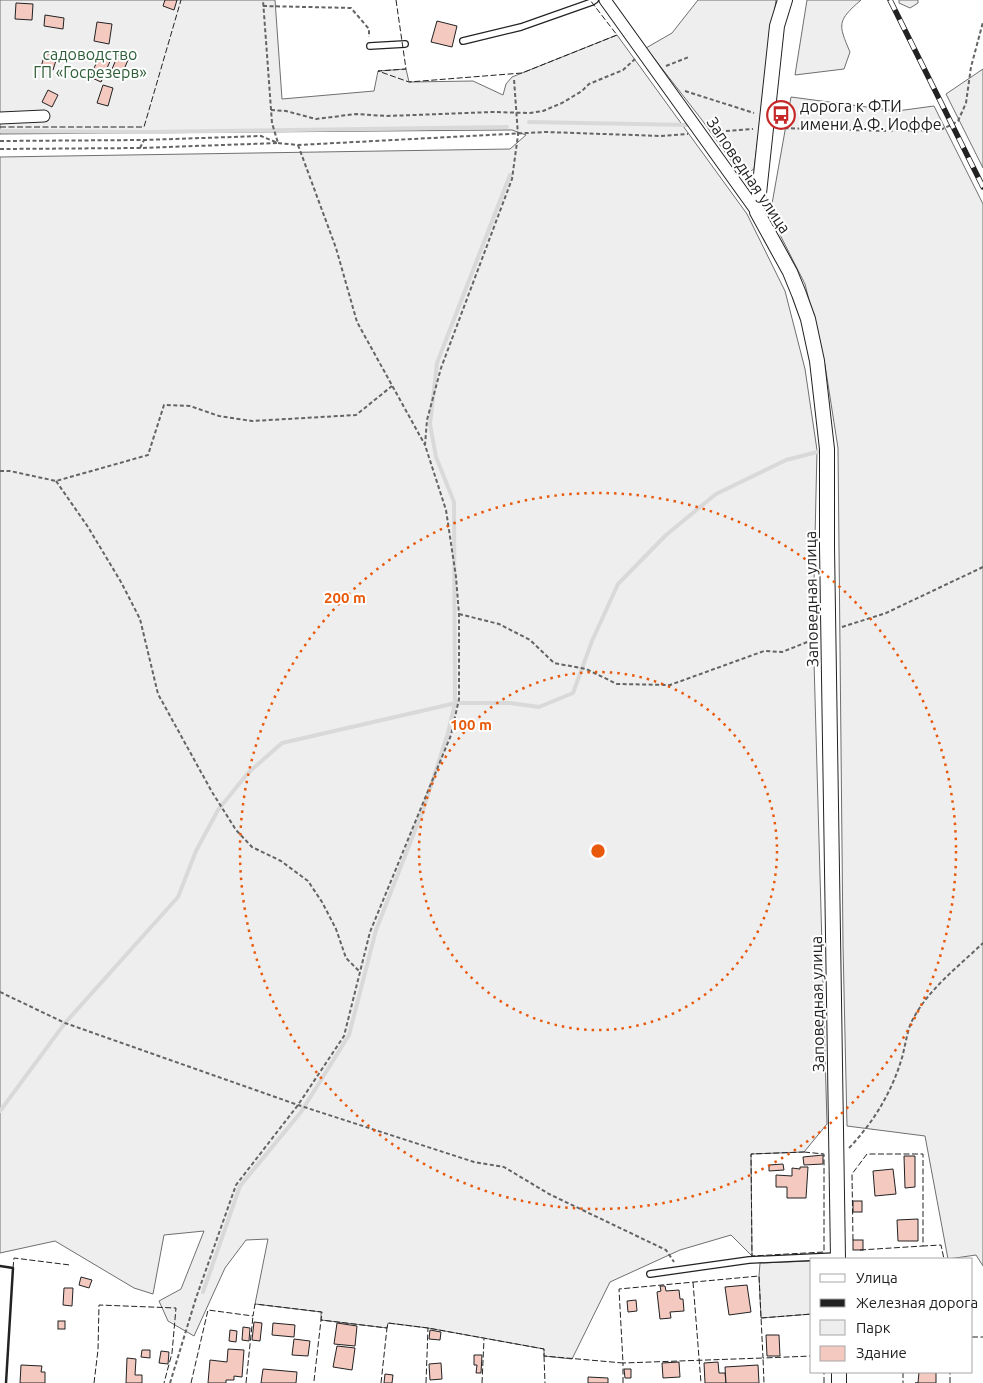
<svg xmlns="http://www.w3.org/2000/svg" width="983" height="1383" font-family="Ubuntu,sans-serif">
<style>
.green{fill:#eee;stroke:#6f6f6f}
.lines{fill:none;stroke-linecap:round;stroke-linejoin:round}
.stream{stroke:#d9d9d9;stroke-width:4}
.building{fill:#f3c9c0;stroke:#222}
.service-casing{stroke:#222;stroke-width:8}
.minor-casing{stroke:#222;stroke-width:13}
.tertiary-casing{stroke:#222;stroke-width:16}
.path{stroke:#646464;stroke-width:2;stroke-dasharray:4 2.5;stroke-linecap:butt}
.service{stroke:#fff;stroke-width:5.5}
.minor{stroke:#fff;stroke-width:11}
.tertiary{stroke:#fff;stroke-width:14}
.rail-casing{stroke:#222;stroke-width:5.5}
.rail{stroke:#fff;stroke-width:4;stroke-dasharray:11;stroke-linecap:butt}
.fence{stroke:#222;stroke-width:1;stroke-dasharray:6 2.5;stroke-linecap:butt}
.wall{stroke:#222;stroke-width:2.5}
.ring{fill:none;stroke:#e8590c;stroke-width:2.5;stroke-dasharray:2.5 5}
.labels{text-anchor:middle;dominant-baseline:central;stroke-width:4;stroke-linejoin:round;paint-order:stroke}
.park-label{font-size:16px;fill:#2f5e38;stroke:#fff}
.poi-label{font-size:16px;fill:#222;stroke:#fff;text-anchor:start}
.street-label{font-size:16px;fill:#222;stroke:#fff}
.centre{fill:#e8590c;stroke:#fff;stroke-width:2.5}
.ring-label{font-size:15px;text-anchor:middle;font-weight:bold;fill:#e8590c;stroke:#fff;stroke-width:4;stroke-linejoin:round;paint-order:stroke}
</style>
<rect width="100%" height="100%" fill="#fff"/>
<g class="green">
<path d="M0 0H275L282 99 374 91 378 71 406 69 409 82 473 81 503 95 506 84 512 77 617 35 747 214 785 291 805 369 817 450 813 626 827 1124 804 1152 751 1154 752 1256 731 1235 680 1250 610 1282 572 1359 544 1356V1349L428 1328 388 1323 387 1328 321 1320V1312L255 1304 268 1239 246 1240 225 1268 194 1336 168 1321 159 1301 181 1289 204 1231 164 1235 153 1294 134 1288 55 1241 0 1253V157L510 149 526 135 512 130 0 134Z"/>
<path d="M698 0H776L754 169 742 176 702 120 646 48 672 33Z"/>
<path d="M807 0H861C837 21 838 24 850 52L844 69 795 75Z"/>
<path d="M899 0H918V3L910 8 899 3Z"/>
<path d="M983 69V168L946 94Z"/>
<path d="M791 97 897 111 934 106 983 204V1266L976 1255 948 1259 925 1136 847 1126 843 945 838 448 825 365 805 284 770 215Z"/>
<path d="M812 1261V1314L761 1318 759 1276 760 1263Z"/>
</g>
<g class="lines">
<g class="stream">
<path d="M529 122 690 125"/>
<path d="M0 131 146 132 507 127"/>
<path d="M461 703H510L539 707 573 693 592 641 618 584 666 535 716 494 786 460 825 450"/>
<path d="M0 1111 65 1023 178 897 196 851 218 810 248 773 282 743 456 703"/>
<path d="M203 1292 240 1186 301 1112 349 1035 376 930 423 810 448 733 455 703 454 502 436 457 430 424 437 363 510 175"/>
</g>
</g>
<g class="building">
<path d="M165 0H177L174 10 163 6Z"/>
<path d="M16 3 33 4 32 20 15 19Z"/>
<path d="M45 15 64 18 63 29 44 26Z"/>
<path d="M437 21 457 26 452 47 431 42Z"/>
<path d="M97 22 112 24 109 44 94 41Z"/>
<path d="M45 53 57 57 53 70 41 67Z"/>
<path d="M100 55 111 59 101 82 90 77Z"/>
<path d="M118 55 128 60 122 74 112 69Z"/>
<path d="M103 85 113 88 108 106 97 103Z"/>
<path d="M48 90 58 95 52 107 42 102Z"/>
<path d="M823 1155V1164L804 1165 803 1157Z"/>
<path d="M904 1156H915V1187L905 1188Z"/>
<path d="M783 1164 784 1170 769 1171V1165Z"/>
<path d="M800 1167H808L806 1198H787V1187H776V1175L792 1176V1168L800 1169Z"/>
<path d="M893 1169 896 1194 875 1196 873 1171Z"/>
<rect x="853" y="1201" width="9" height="11"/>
<path d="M918 1219V1241H898L897 1220Z"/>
<rect x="853" y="1240" width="10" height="10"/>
<path d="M81 1277 92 1280 89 1288 79 1285Z"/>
<path d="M747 1285 751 1312 729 1315 725 1287Z"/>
<path d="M660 1286H665L666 1291 679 1290 680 1299H683L684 1311 670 1312 671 1318 660 1319 657 1292 661 1291Z"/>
<path d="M64 1288H73L72 1306 63 1305Z"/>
<path d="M636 1300 637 1311 628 1312 627 1301Z"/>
<rect x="58" y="1321" width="7" height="8"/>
<path d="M254 1322 262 1323 260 1341 252 1340Z"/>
<path d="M273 1323 295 1325 294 1337 272 1335Z"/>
<path d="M337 1323 357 1326 355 1346 334 1344Z"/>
<path d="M243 1327 250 1328 249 1341 242 1340Z"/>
<path d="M230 1330 237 1331 236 1342 229 1341Z"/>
<path d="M430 1330 441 1332 440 1340 429 1339Z"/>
<path d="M766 1335H779L780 1356H767Z"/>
<path d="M294 1339 310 1341 308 1356 292 1355Z"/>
<path d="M337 1346 355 1348 352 1370 333 1367Z"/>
<path d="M228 1349 244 1350 242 1377 234 1376V1380H226V1383H208L210 1360 227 1362Z"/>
<path d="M142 1350H150V1358L141 1357Z"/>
<path d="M161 1351 169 1352 168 1364 159 1363Z"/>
<path d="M474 1355H482L481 1373H476L477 1365H474Z"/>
<path d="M127 1358 136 1359 135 1375H142V1383H126Z"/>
<path d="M679 1362 680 1377 663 1378 662 1363Z"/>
<path d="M718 1362 719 1373H725L726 1383H705L704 1363Z"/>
<path d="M441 1363 442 1379 430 1380 429 1364Z"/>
<path d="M21 1365 42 1366 41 1372H45V1383H20Z"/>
<path d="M758 1365 759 1383H726L725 1367Z"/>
<path d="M263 1369 297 1372 296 1383H261Z"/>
<path d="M624 1369H631V1378H625Z"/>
<path d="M919 1372H936V1383H915H918Z"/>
<path d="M385 1374 393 1375 392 1383H384Z"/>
<path d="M588 1377 608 1378V1383H588Z"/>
</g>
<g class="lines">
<defs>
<g id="service">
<path d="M463 41 521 27 592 2 595 0"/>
<path d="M370 46 405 44"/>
<path d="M650 1274 749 1260 837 1256"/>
</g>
<g id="minor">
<path d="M605 0 757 212"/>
<path d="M0 118 44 116"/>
</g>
<g id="tertiary">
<path d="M785 0 777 26 757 212 790 272 799 294 808 319 817 361 827 449V547L838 1259"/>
<path d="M839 1372V1383"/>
</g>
</defs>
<use href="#service" class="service-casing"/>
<use href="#minor" class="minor-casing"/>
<use href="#tertiary" class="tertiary-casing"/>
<g class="path">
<path d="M263 6 351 8 369 29V37"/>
<path d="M666 66 689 57"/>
<path d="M685 91 754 113"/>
<path d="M271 110 286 111 316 119 356 114 387 116 493 112 530 113 543 111 562 103 582 91 589 84 623 70 635 59"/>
<path d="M778 128 888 131 940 130 951 125 958 121 966 103 971 67 983 22"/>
<path d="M713 132 753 129"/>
<path d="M0 141 144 140 261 136 278 143 298 145 546 132 661 136 688 134"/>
<path d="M298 145 336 248 357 322 425 445"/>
<path d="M140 148 144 140"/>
<path d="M0 149 140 148 278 143 272 123 263 0"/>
<path d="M0 471H10L56 481 148 455 164 405 190 406 219 416 252 421 356 415 392 386"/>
<path d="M56 481 88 527 121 582 140 619 158 694 212 792 236 830 252 847 281 861 308 881 322 902 336 929 346 958 359 971"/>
<path d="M459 614 499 624 530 640 554 663 586 669 617 684 670 685 764 651 782 652 815 639"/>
<path d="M842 627 886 613 983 567"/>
<path d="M0 992 65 1023 298 1105 474 1162 504 1167 549 1194 666 1250 674 1262"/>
<path d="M849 1148C872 1124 890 1095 900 1064 905 1050 906 1035 911 1023 926 991 958 967 983 943"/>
<path d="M170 1383 196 1298 236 1185 298 1105 344 1036 370 932 451 735 459 699V614L456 577 446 510 425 445 427 420 441 368 512 179 518 135 514 79"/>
</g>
<use href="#service" class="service"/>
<use href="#minor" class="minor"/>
<use href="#tertiary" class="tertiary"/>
<defs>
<path id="rail" d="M890 0 983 187"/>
</defs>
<use href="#rail" class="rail-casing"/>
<use href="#rail" class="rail"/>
<g class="fence">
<path d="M396 0 406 69 378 71 409 82 522 73 617 35 590 0"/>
<path d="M0 127H144L181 0"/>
<path d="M804 1152 824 1154V1252L752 1256 751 1154Z"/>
<path d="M853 1240 852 1174 867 1154H923V1246L941 1245 944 1259"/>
<path d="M860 1250 923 1246"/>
<path d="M13 1268 14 1258 70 1265"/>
<path d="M693 1282 701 1383"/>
<path d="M761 1318 812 1314"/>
<path d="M972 1337H983"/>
<path d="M544 1356 545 1383"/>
<path d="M903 1372V1383"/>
<path d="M314 1381 321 1320"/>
<path d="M94 1383 98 1350 99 1305 176 1308 172 1353 164 1383"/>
<path d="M191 1383 208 1310 253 1316 255 1304 322 1312 321 1320 387 1328 388 1323 428 1328 544 1349V1356L623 1363 619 1289 759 1276 763 1358 812 1356"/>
<path d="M246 1383 253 1316"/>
<path d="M381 1383 387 1328"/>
<path d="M426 1383 428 1328"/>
<path d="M482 1383 484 1339"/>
<path d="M623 1383V1363L763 1358 764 1383"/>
<path d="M824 1383V1372"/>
<path d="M950 1383V1372"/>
</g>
<path class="wall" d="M0 1266 13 1268 6 1383"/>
</g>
<g class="ring">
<circle cx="598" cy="851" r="179"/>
<circle cx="598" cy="851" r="358"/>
</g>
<defs>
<symbol id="bus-ring" viewBox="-11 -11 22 22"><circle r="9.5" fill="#fff" stroke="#c62828" stroke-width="1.5"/><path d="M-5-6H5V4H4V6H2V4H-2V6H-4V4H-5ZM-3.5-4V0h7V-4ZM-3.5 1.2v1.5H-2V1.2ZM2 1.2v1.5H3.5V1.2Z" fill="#c62828"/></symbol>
</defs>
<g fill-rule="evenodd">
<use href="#bus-ring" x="765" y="99" width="32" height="32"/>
</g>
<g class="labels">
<g class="park-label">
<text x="90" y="54">садоводство<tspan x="90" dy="18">ГП «Госрезерв»</tspan></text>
</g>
<g class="poi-label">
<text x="800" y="106">дорога к ФТИ<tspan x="800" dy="18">имени А.Ф. Иоффе</tspan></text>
</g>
<g class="street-label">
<text transform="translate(749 175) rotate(56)">Заповедная улица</text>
<text transform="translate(811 599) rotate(-91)">Заповедная улица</text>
<text transform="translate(817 1004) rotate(-91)">Заповедная улица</text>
</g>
</g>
<circle cx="598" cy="851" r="8" class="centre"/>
<g class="ring-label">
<text x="345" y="603">200 m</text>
<text x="471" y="730">100 m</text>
</g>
<rect x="810" y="1258" width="162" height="115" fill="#ffffff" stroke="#a7a7a7"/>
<rect x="820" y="1274" width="25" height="8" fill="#ffffff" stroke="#a7a7a7"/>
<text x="856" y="1283" font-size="15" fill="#222222">Улица</text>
<rect x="820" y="1299" width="25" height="8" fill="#222222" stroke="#a7a7a7"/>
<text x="856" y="1308" font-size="15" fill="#222222">Железная дорога</text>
<rect x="820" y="1320" width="25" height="15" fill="#eeeeee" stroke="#a7a7a7"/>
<text x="856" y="1333" font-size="15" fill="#222222">Парк</text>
<rect x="820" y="1346" width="25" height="15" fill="#f3c9c0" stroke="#a7a7a7"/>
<text x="856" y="1358" font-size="15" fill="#222222">Здание</text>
</svg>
